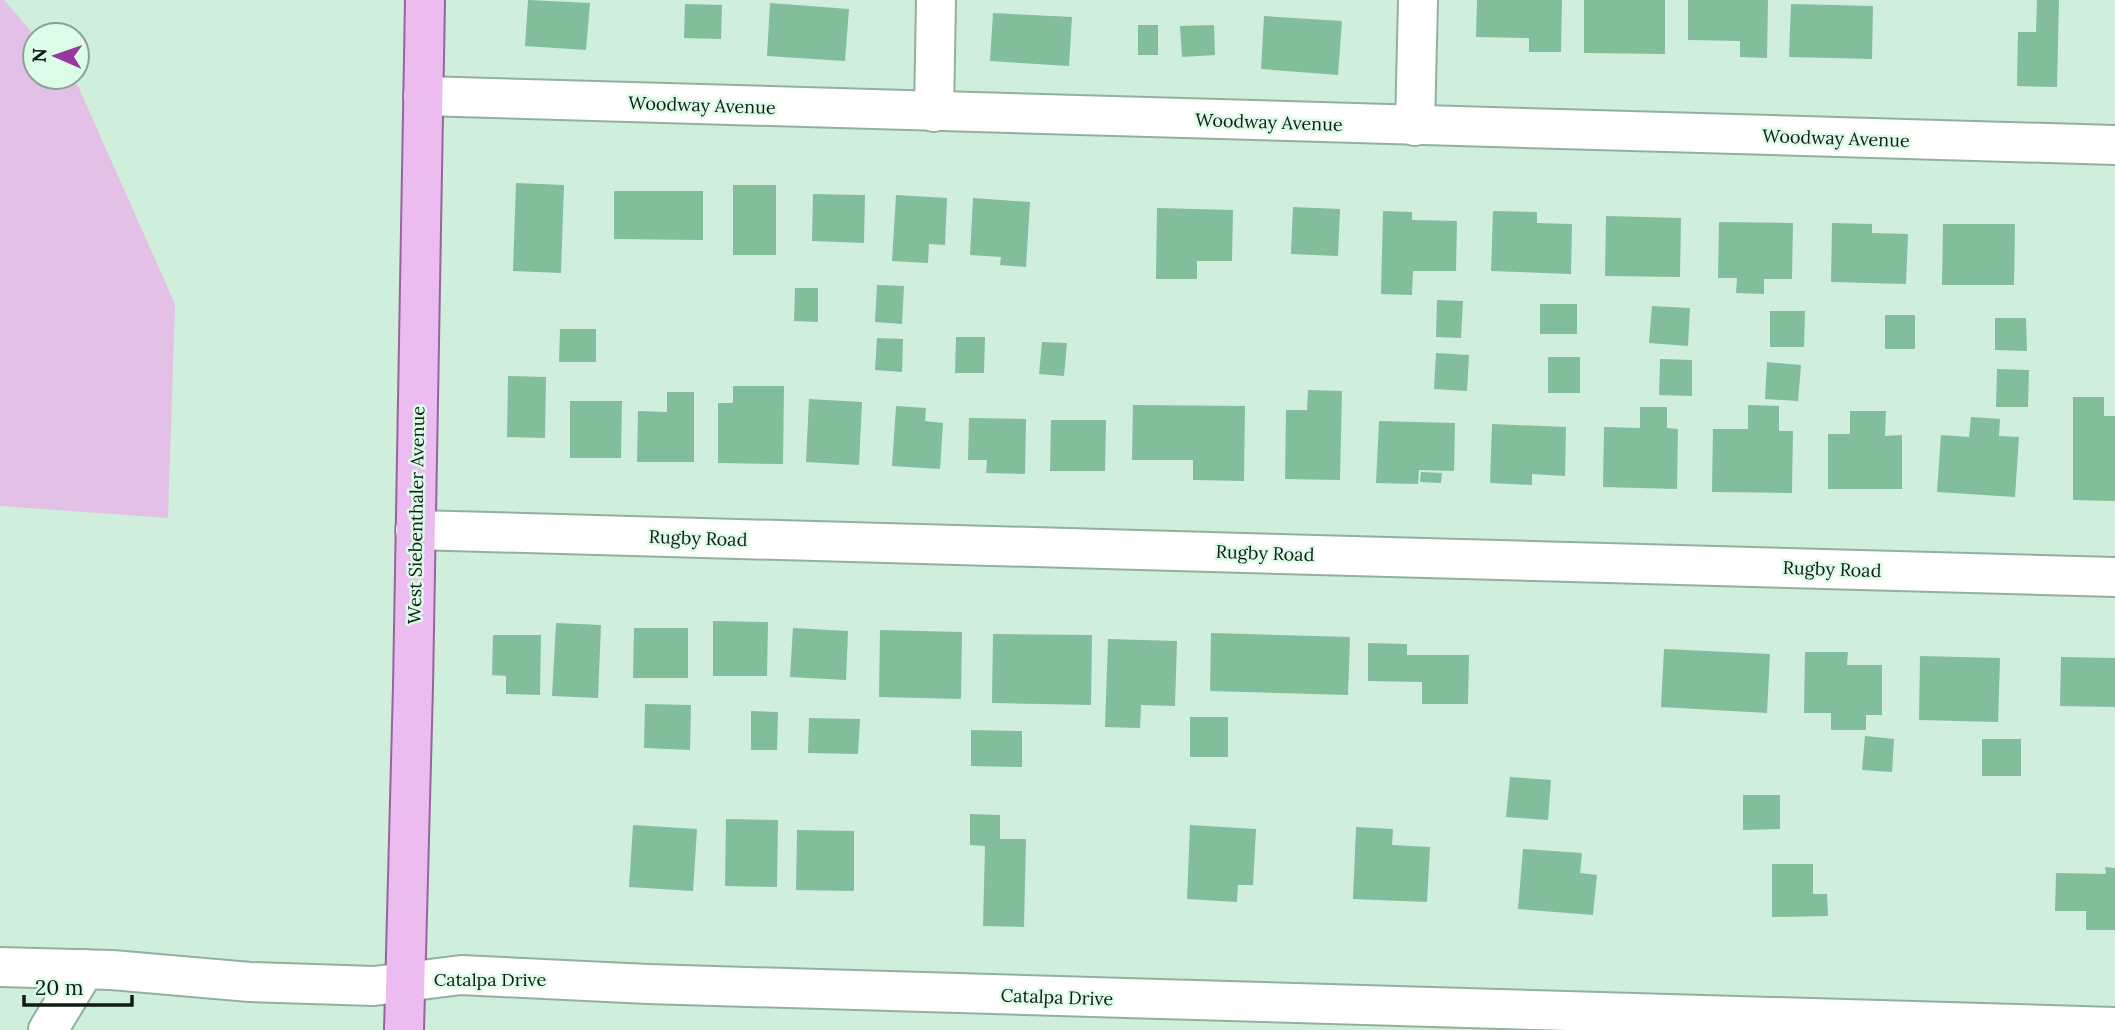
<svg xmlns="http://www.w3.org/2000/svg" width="2115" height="1030" font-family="Lora,serif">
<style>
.green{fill:#e3c0e5}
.building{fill:#83be9c}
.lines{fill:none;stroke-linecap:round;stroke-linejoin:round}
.minor-casing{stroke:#92b09e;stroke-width:42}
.major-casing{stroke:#97659d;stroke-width:42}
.minor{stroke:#fff;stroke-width:38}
.major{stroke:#ecbbf0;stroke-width:38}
.labels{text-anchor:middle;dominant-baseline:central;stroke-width:5;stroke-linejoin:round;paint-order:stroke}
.street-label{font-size:18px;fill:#101c15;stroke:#dcfce8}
</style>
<rect width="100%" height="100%" fill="#cfeedb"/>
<path class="green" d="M0 0H4L35 36V77H70L78 86 175 304 168 518 0 506Z"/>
<g class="building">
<path d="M528 0 590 3 586 50 525 46Z"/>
<path d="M1477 0H1562L1561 52H1529V38L1476 37Z"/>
<path d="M1584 0H1665V54L1584 53Z"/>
<path d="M1688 0H1768L1767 58 1740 57V41L1688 40Z"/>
<path d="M2037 0H2059L2057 87 2017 86 2018 32H2036Z"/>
<path d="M770 3 849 9 845 61 767 56Z"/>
<path d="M685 4 722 5 721 39 684 38Z"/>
<path d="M1791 4 1873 6 1872 59 1789 57Z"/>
<path d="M993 13 1072 17 1069 66 990 61Z"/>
<path d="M1264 16 1342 21 1338 75 1261 69Z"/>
<rect x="1138" y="25" width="20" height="30"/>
<path d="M1214 25 1215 55 1182 57 1180 26Z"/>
<path d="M516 183 564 185 561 273 513 271Z"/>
<rect x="733" y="185" width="43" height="70"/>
<path d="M614 191H703V240L614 239Z"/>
<path d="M813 194 865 195 864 243 812 241Z"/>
<path d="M896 195 947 198 945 245 929 244 928 263 892 261Z"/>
<path d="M973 198 1030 202 1026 267 1000 265 1001 257 970 255Z"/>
<path d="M1293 207 1340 209 1338 256 1291 254Z"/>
<path d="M1157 208 1233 210 1232 261H1197V279H1156Z"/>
<path d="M1383 211 1412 212V220L1457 221 1456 271H1413L1412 295 1381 294Z"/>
<path d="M1493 211 1537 212V223L1572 224 1571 274 1491 271Z"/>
<path d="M1606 216 1681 218 1680 277 1605 276Z"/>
<path d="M1719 222 1793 223 1792 279H1764V294L1736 293 1737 278H1718Z"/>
<path d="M1832 223 1872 224V233L1908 234 1906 284 1831 282Z"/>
<path d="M1943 224H2015L2014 285H1942Z"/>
<path d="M877 285 904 286 902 324 875 322Z"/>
<path d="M795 288H818V322L794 321Z"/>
<path d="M1437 300 1463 301 1461 338 1436 337Z"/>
<rect x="1540" y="304" width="37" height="30"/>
<path d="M1652 306 1690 308 1688 346 1649 343Z"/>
<path d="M1770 311H1805L1804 347H1770Z"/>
<rect x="1885" y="315" width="30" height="34"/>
<path d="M1995 318H2026L2027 351 1995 350Z"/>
<path d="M560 329H596V362H559Z"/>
<path d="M956 337H985L984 373H955Z"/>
<path d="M877 338 903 339 902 372 875 370Z"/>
<path d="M1042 342 1067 343 1064 376 1039 374Z"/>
<path d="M1436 353 1469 355 1467 391 1434 389Z"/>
<rect x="1548" y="357" width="32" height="36"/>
<path d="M1660 359 1692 360V396L1659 395Z"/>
<path d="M1767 362 1801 365 1798 401 1765 399Z"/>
<path d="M1997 369 2029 370 2028 407H1996Z"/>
<path d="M508 376 546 377 545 438 507 437Z"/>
<path d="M733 386H784L783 464 718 463V403H733Z"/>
<path d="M1308 390 1342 391 1340 480 1285 479 1286 410H1307Z"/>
<path d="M667 392H694V462H637L638 411 667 412Z"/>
<path d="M2073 397H2104V416H2115V501L2073 500Z"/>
<path d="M809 399 862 402 859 465 806 462Z"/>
<path d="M570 401H622L621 458H570Z"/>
<path d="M1133 405 1245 406 1244 481 1193 480V460H1132Z"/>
<path d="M1748 405 1779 406V431H1793L1792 493 1712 492 1713 429H1748Z"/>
<path d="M896 406 926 408 925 421 943 423 940 469 892 466Z"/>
<path d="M1640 407H1667V428L1678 429 1677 489 1603 487 1604 427 1640 428Z"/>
<path d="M1850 411H1886L1885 436 1902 435V489H1828V434H1850Z"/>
<path d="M1971 417 2000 419 1999 436 2019 437 2015 497 1937 492 1941 435 1969 437Z"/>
<path d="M969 418 1026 419 1025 474 986 473 987 460H968Z"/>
<path d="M1051 420H1106L1105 471H1050Z"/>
<path d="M1379 421 1455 423 1454 471 1419 470 1418 484 1376 483Z"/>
<path d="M1492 424 1566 427 1565 476 1532 474V485L1490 483Z"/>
<path d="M1421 472 1442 473 1441 483 1420 482Z"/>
<path d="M713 621 768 622 767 676H713Z"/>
<path d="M556 623 601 625 598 698 552 696Z"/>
<path d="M634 628H688V678H633Z"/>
<path d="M793 628 848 631 846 680 790 677Z"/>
<path d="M880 630 962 632 961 699 879 697Z"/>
<path d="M1211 633 1350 637 1348 695 1210 691Z"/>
<path d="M993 634 1092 635 1091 705 992 703Z"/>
<path d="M493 635H541L540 695 506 694V676L492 675Z"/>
<path d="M1108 639 1177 641 1175 706 1141 705 1140 728 1105 727Z"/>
<path d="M1368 643 1407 644V655H1469L1468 704H1422V682L1368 681Z"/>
<path d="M1664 649 1770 654 1767 713 1661 707Z"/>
<path d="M1805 652H1848L1847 665H1882V715H1866V730H1831V713H1804Z"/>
<path d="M1920 656 2000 658 1998 722 1919 720Z"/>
<path d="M2061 657 2115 658V707L2060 706Z"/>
<path d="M645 704 691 705 690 750 644 748Z"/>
<path d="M751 711 778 712 777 750H751Z"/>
<rect x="1190" y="717" width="38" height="40"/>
<path d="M809 718 860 719 858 754 808 753Z"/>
<path d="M971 730 1022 731V767L971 766Z"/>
<path d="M1865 736 1894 739 1892 772 1862 770Z"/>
<rect x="1982" y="739" width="39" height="37"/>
<path d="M1510 777 1551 780 1548 820 1506 817Z"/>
<path d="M1743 795H1780V829L1743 830Z"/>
<path d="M970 814 1000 815V839H1026L1024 927 983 926 985 846 970 845Z"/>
<path d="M726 819 778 820 777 887 725 886Z"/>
<path d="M633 825 697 829 693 891 629 887Z"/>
<path d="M1190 825 1256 829 1253 885H1238L1237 902 1187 899Z"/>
<path d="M1356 827 1393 829 1392 845 1430 847 1427 902 1353 899Z"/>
<path d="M797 830 854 831V891L796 890Z"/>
<path d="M1523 849 1582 853 1580 873 1597 875 1593 915 1518 909Z"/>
<path d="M1772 864H1813V894H1827L1828 916 1772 917Z"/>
<path d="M2105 867 2115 868V930H2086V911H2055L2056 873 2106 874Z"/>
</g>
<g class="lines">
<defs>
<g id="minor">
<path d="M423 96 2115 145"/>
<path d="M934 112 936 0"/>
<path d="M1415 126 1418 0"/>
<path d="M415 530 2115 577"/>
<path d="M0 967 112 970 250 982 374 986 461 975 648 984 2115 1027"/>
<path d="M48 1030 85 969"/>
</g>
<path id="major" d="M404 1030 413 686 425 0"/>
</defs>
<use href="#minor" class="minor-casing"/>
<use href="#major" class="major-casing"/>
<use href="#minor" class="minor"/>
<use href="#major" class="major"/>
</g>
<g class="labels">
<g class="street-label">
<text transform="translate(702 105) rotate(2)">Woodway Avenue</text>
<text transform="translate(1269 122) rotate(2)">Woodway Avenue</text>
<text transform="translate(1836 138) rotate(2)">Woodway Avenue</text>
<text transform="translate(416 515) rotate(-89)">West Siebenthaler Avenue</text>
<text transform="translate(698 538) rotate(2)">Rugby Road</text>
<text transform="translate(1265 553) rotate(2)">Rugby Road</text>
<text transform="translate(1832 569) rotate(2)">Rugby Road</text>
<text x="490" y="979">Catalpa Drive</text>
<text transform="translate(1057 997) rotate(2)">Catalpa Drive</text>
</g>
</g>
<g transform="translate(56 56) rotate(272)"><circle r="33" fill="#dcfce8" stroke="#8aa294" stroke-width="2"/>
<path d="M0-5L12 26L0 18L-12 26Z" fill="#97379f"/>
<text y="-10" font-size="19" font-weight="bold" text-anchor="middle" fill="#101c15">N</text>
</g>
<path d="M24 995v10h108v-10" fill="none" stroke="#101c15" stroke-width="3.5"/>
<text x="35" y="995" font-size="21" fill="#101c15" stroke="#dcfce8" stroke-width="5" paint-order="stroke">20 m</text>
</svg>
